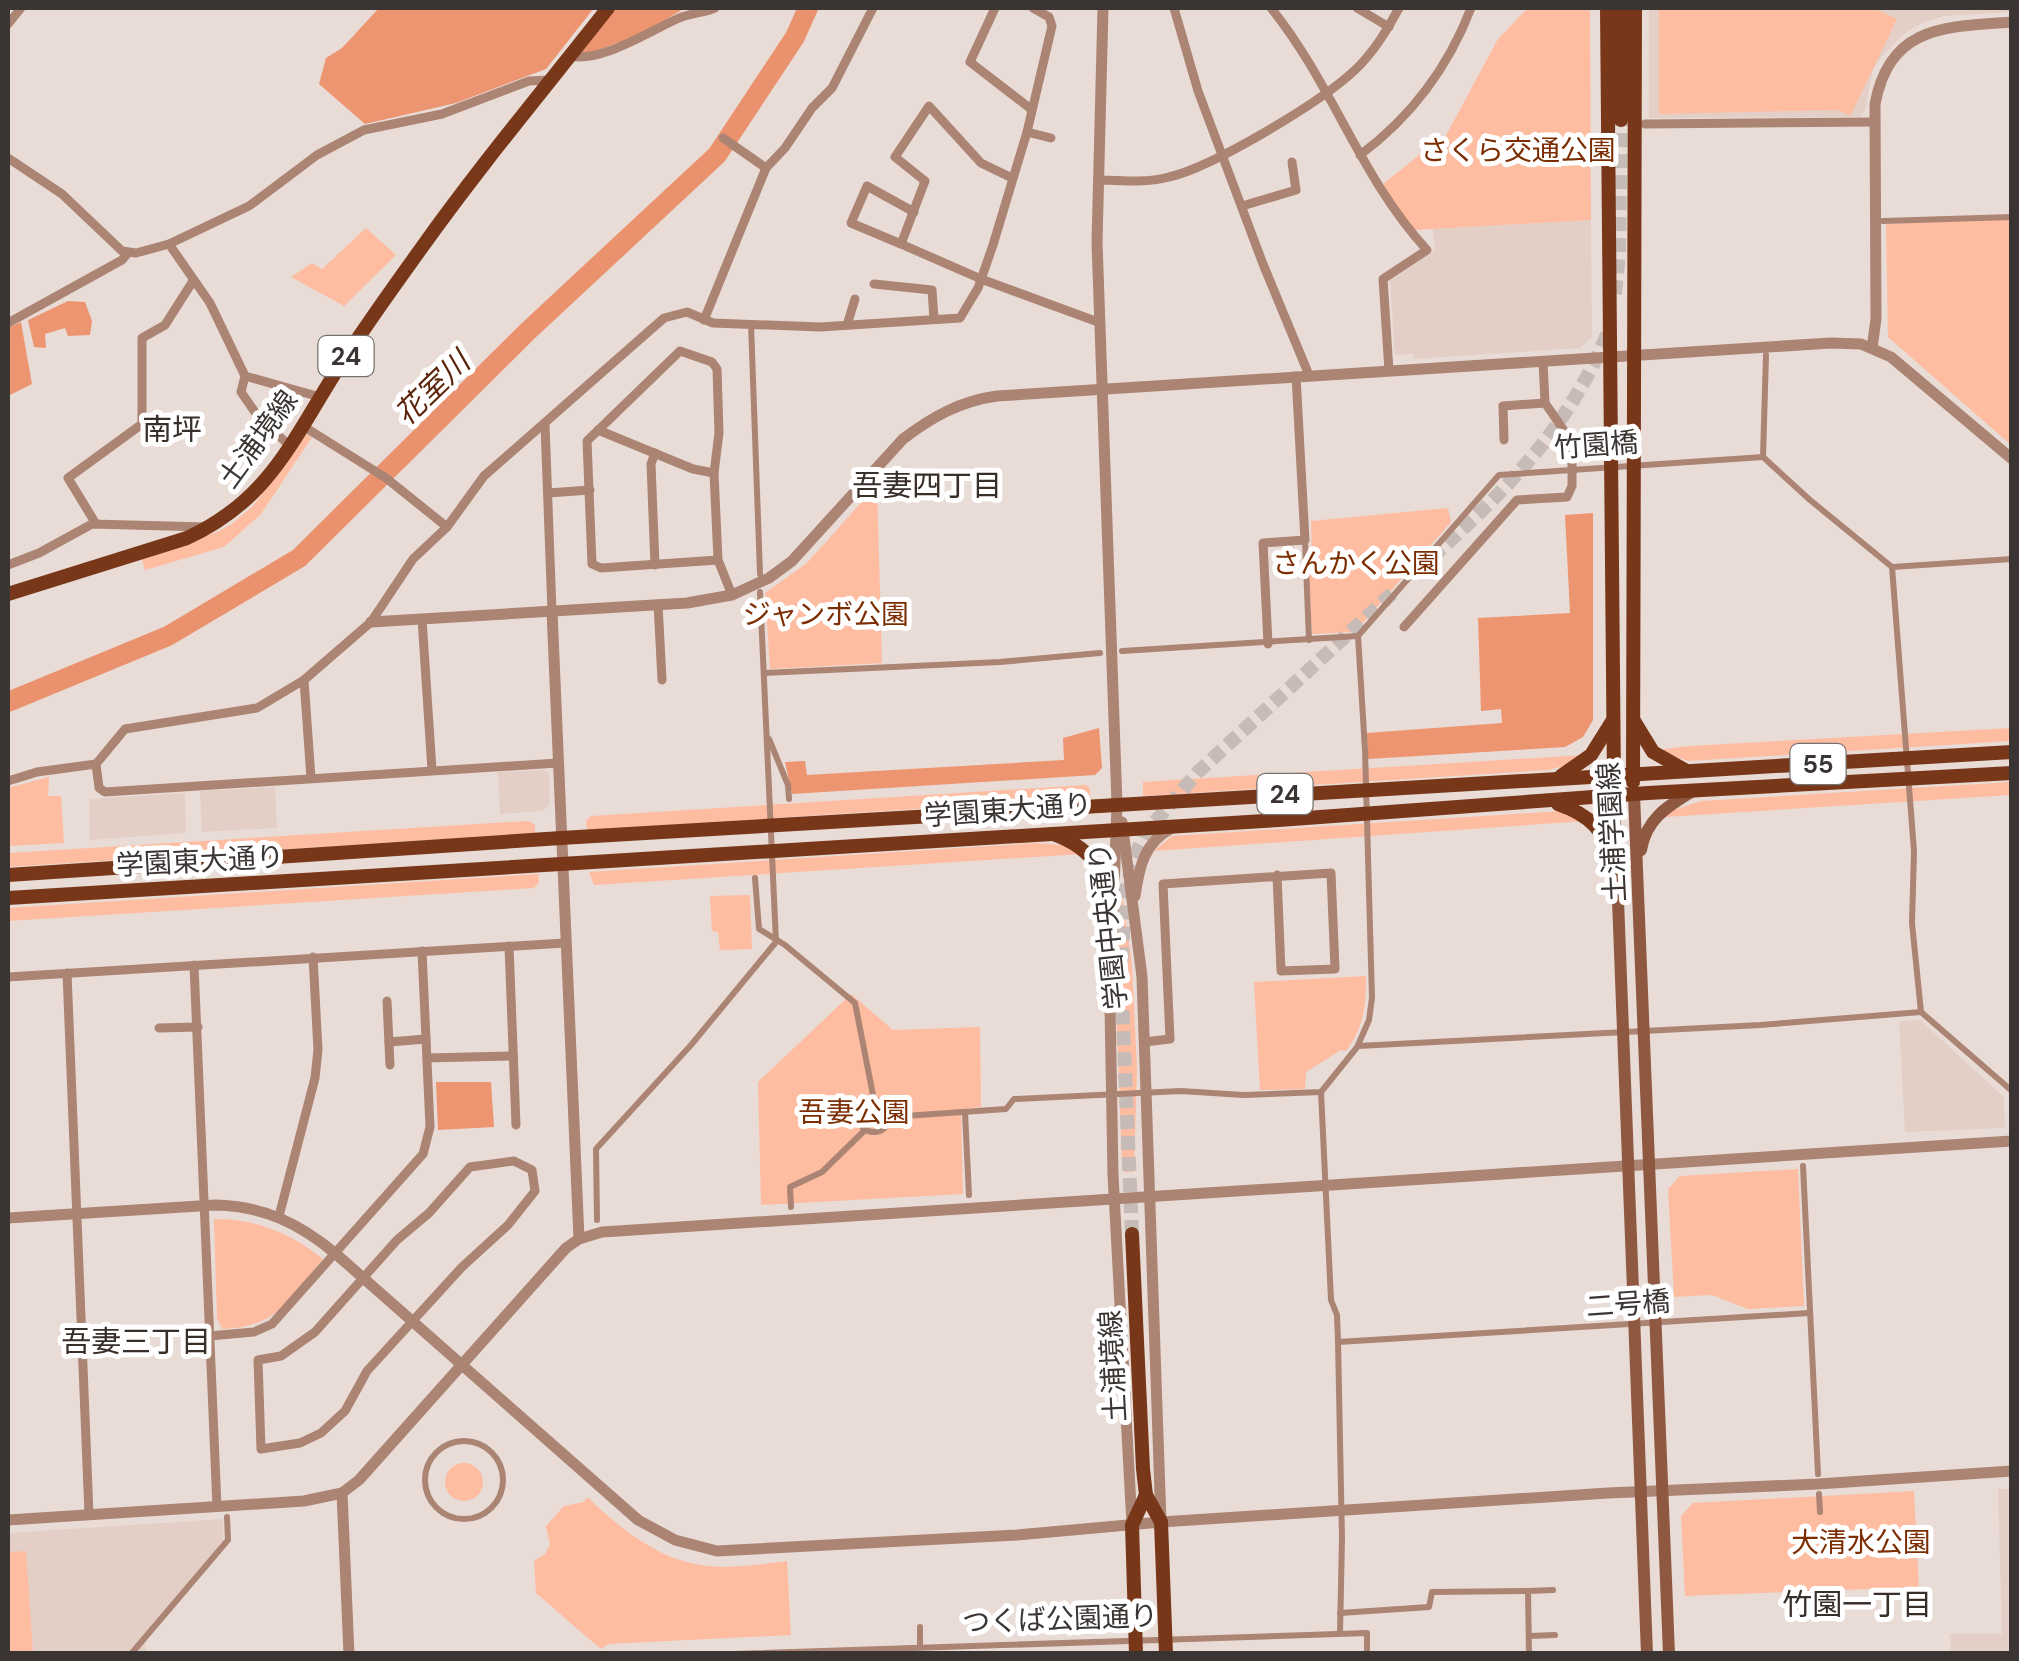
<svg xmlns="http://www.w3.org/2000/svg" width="2019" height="1661" font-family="'DM Sans','Noto Sans JP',sans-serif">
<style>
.built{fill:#e4cfc7}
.green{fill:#febca0}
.forest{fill:#ed9570}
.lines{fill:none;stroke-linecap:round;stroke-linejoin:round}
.river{stroke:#ea926d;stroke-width:20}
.primary-tunnel{stroke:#c6bbb6;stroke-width:14;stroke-dasharray:14 7;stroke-linecap:butt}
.pedestrian{stroke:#ab8474;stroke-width:6}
.minor{stroke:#ab8474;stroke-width:9}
.tertiary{stroke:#ab8474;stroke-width:11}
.secondary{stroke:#8e5841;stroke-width:12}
.primary{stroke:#783719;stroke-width:14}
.labels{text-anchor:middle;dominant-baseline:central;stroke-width:10;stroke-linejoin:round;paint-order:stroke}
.shield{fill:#fff;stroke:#757270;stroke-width:2.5}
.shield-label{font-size:25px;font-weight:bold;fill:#3a3533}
.park-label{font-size:28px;fill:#7c2e02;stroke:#fff}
.street-label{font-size:28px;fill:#3a3533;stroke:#fff}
.water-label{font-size:30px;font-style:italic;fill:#5c250a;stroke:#fff}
.neighbourhood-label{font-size:30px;fill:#382e2a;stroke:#fff}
</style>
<rect width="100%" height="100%" fill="#e9dcd7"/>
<g class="built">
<path d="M1649 8H2011L2012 12 1944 16 1924 22 1904 34 1884 54 1873 69 1865 111 1860 117 1649 118Z"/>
<path d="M1591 220 1592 337 1580 348 1414 359 1413 354 1395 355 1390 281 1435 250 1433 229Z"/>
<path d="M544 770 549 774 550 803 542 811 500 814 498 772Z"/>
<path d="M275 787 277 828 202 832 200 791Z"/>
<path d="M185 793 186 833 90 840 89 799Z"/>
<path d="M1920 1020 2004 1097 2005 1128 1905 1132 1899 1021Z"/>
<path d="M1998 1489H2011V1653H1951L1950 1634H2002Z"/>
<path d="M223 1519V1543L143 1638 147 1653 8 1654V1533Z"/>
</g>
<g class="green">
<path d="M1528 8H1590L1591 220 1413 230 1383 184 1438 140 1443 141 1498 39Z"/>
<path d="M1659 8H1873L1897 19 1850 116 1838 110 1659 114Z"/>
<path d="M2011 218V445L1888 337 1886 224Z"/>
<path d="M366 228 396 255 344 306 291 277 312 263 322 269Z"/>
<path d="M306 434 312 437 261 514 224 547 145 570 142 559 217 532 232 524 253 506Z"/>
<path d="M877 485 882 663 770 669 765 593 807 563Z"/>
<path d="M1448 508 1451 522 1355 632 1312 634 1308 559 1312 558 1311 521Z"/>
<path d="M2011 728V741L1688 761 1662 752 1664 749 1689 746Z"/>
<path d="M1584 755 1572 764 1548 770 1143 796V782Z"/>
<path d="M49 777 48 796H61L64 843 8 846V788Z"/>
<path d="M2011 782V795L1665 817 1667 812 1702 801Z"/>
<path d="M1086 785 1090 789V798L587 830 586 821 591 816Z"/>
<path d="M1561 811 1586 821 1154 851 1172 836Z"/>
<path d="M528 821 535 825V833L8 867V853Z"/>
<path d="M1036 843 1063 845 1081 854 594 885 589 872Z"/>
<path d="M538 874 539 883 534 888 8 921V908Z"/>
<path d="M1121 887 1132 965 1137 1068 1134 1172H1125L1122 1165 1116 1000Z"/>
<path d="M750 895 752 949 720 950 718 932 712 931 710 896Z"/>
<path d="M1366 976C1366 1006 1364 1027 1346 1051L1341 1050 1306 1072 1305 1089 1260 1090 1254 982Z"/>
<path d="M851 994 893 1030 980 1027 981 1107 961 1109 963 1194 761 1205 758 1082Z"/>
<path d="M1798 1169 1804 1306 1748 1309 1712 1295 1674 1297 1668 1189 1680 1176Z"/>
<path d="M214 1219C257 1219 290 1233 323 1259 288 1300 279 1327 222 1329L217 1318Z"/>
<circle cx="464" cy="1482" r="19"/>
<path d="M1914 1491 1919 1587 1685 1596 1681 1516 1693 1503Z"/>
<path d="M587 1497C618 1526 657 1559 701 1565 729 1570 759 1564 787 1561L791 1635 608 1644 602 1649 596 1645 536 1593 534 1561 545 1554 550 1545 546 1526 564 1506 584 1502Z"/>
<path d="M26 1551 33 1653H8V1552Z"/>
</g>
<g class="forest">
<path d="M379 8H594L546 69 456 103 365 124 319 84 326 58 342 48Z"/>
<path d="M615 8H685L644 33 585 55 581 53Z"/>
<path d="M68 301 85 302 92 321 90 335 68 336 65 328 45 334 46 348 34 347 28 320Z"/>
<path d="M21 322 32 384 8 396V328Z"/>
<path d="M1593 513V720L1583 737 1565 747 1368 759 1367 733 1502 723 1501 709 1481 711 1478 618 1570 613 1565 515Z"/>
<path d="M1099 728 1102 768 1095 775 792 794 785 762 805 761 807 775 1064 760 1063 738Z"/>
<path d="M436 1082H491L494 1127 438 1130Z"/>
</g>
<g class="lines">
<path class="river" d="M8 702 168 636 299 558 528 331 717 155 795 37 808 8"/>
<g class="primary-tunnel">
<path d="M1615 294 1619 254 1621 120"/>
<path d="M1416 572C1499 496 1565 437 1609 330"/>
<path d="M1132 1234 1121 975 1125 894 1134 858 1147 831 1198 772 1396 590"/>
</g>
<g class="pedestrian">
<path d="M1883 221 2012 217"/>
<path d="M751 324 760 574"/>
<path d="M1763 457 1766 355"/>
<path d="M1305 540 1309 640"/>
<path d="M1122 651 1358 636"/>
<path d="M764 673 1000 662 1100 653"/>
<path d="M769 739 788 785 789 799"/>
<path d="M755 878 759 929 785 945 855 1003 874 1100"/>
<path d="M1921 1012 1912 923 1914 851 1892 567 2012 559"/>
<path d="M1358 1045 1369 1020 1372 998 1365 750 1358 636 1499 475 1763 457 1810 500 1892 567"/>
<path d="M1321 1092 1331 1300 1337 1315 1338 1342 1342 1538 1340 1633"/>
<circle cx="874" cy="1116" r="16"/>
<path d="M965 1113 969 1195"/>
<path d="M890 1117 1006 1109 1014 1099 1181 1091 1243 1095 1321 1092 1358 1046 1760 1025 1921 1012 2012 1091"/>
<path d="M1803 1166 1818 1474"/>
<path d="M791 1207 790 1187 822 1172 865 1130"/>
<path d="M597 1220 596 1149 691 1045 776 942 760 592"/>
<path d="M1338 1342 1809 1313"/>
<circle cx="464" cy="1480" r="39"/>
<path d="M1819 1494 1820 1512"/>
<path d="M1340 1613 1429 1607 1432 1592 1528 1591"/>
<path d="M1529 1636 1555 1635"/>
<path d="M920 1647V1627"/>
<path d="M131 1654 228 1540 227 1517"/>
<path d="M733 1654 1367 1633V1654"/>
<path d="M1529 1654 1528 1591 1553 1590"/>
</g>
<g class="minor">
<path d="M995 8 970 62 1031 109"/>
<path d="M1174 8 1198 91 1263 264 1309 375"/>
<path d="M1271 8C1332 83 1361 179 1427 250L1383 279 1389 371"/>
<path d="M1357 8 1389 27"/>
<path d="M8 24 21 8"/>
<path d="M569 56C601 63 648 32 677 19 689 13 705 13 715 8"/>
<path d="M1645 124 1874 122"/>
<path d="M1027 132 1051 138"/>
<path d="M723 138 766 168"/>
<path d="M1360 155C1411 117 1448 68 1471 8"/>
<path d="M8 158 62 194 122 251 136 253 169 244 249 206 317 155 364 130 442 114 529 81 550 80"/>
<path d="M1012 178 981 163 929 106 895 157 925 181 901 244 981 279 1098 322"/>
<path d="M1100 180C1123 181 1146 183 1169 177 1213 167 1321 102 1355 70 1374 52 1387 30 1399 8"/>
<path d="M1242 206 1296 190 1292 162"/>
<path d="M169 244 210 303 245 376 320 397"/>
<path d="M901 244 851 223 867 186 914 212"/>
<path d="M874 284 932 290 934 319"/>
<path d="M704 320 766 168 785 148 812 108 832 88 873 8"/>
<path d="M8 323 122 260 127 254"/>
<path d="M847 325 855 299"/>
<path d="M245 376 241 392 259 418 290 446"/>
<path d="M545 425 552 611"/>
<path d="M303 426 386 478 447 527"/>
<path d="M598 430 693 469 714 473"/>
<path d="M1504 440 1503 406 1545 403"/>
<path d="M655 453 651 464 655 565"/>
<path d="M548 493 590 490"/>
<path d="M96 524 68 478 142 424V338L165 325 193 281"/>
<path d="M718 560 601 568 592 564 587 441 680 351 712 362 717 369 719 433 714 473 718 560 732 595"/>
<path d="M8 565 39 553 92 524 205 527"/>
<path d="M658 604 662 680"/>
<path d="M422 619 432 770"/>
<path d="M1404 627 1517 500 1567 497 1572 486V442L1545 403 1543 361"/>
<path d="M1268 644 1263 543 1305 540 1296 376"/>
<path d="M304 680 311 778"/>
<path d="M96 764 99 788 105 792 558 763"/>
<path d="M8 781 37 772 96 764 125 729 257 708 304 680 371 622 413 559 447 527 484 476 664 318 687 312 713 323 820 327 960 318 978 288 993 245 1027 132 1052 26 1049 17 1033 8"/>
<path d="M509 946 516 1125"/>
<path d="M194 965 217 1507"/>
<path d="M67 973 89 1514"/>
<path d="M8 977 565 943"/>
<path d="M387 1001 390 1065"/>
<path d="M159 1028 198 1027"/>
<path d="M389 1042 426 1039"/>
<path d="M1144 1042 1170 1039 1163 884 1331 873 1335 969 1281 971 1277 875"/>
<path d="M427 1058 513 1056"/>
<path d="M514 1161 532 1170 535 1191 508 1225 462 1267 367 1371 345 1411 321 1433 300 1443 261 1449 258 1360 281 1356 315 1332 397 1240 429 1213 470 1167Z"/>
<path d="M279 1216 315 1078 318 1050 313 957"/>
<path d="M209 1336 254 1332 272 1324 423 1154 430 1127 422 951"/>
</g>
<g class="tertiary">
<path d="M1103 8 1097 242 1117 804 1110 1006 1113 1175 1132 1525"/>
<path d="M1872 348 1876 319 1875 104C1890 25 1945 27 2012 22"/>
<path d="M552 611 579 1239"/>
<path d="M371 622 687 603 732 595 769 578 792 561 903 439C932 417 960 401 997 396L1831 343 1861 344 1891 357 2012 459"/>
<path d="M1122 822 1142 977 1161 1522"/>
<path d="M1135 896C1139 868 1144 842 1172 828"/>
<path d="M8 1218 215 1205C263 1206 299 1223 336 1254L638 1520 675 1540 717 1551 1017 1535 1161 1522 1608 1493 1818 1484 2012 1471"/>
<path d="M342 1493 349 1654"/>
<path d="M8 1520 304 1501 342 1493 359 1480 566 1248 579 1239 602 1232 2012 1141"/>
</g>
<g class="secondary">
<path d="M1634 795 1669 1654"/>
<path d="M1614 796 1647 1654"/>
<path d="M1641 850C1646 820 1666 807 1691 792"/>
</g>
<g class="primary">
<path d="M1607 8 1614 785"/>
<path d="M1621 8V120"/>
<path d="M8 594 187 538C269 500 292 441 337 370 363 329 392 289 420 250 479 167 545 88 608 8"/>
<path d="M1634 721 1653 752 1685 770"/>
<path d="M1561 776 1591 755 1613 720"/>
<path d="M1633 782 1635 8"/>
<path d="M1558 804C1591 815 1604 831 1615 863"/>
<path d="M1053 834C1117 857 1100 896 1112 951"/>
<path d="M8 875 561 838 2012 752"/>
<path d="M8 898 1279 820 1648 793 2012 773"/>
<path d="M1132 1234 1143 1469 1146 1495 1161 1522 1166 1654"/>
<path d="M1136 1654 1132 1525 1146 1495"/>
</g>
</g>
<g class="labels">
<g class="shield">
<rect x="318.5" y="336" width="55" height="40" rx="8"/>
<rect x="1790.5" y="744" width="55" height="40" rx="8"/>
<rect x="1257.5" y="774" width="55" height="40" rx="8"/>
</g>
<g class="shield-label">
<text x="346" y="356">24</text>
<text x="1818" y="764">55</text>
<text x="1285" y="794">24</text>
</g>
<g class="park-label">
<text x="1518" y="150">さくら交通公園</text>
<text x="1356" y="563">さんかく公園</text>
<text x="826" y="614">ジャンボ公園</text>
<text x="854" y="1112">吾妻公園</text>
<text x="1861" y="1542">大清水公園</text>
</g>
<g class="street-label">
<text transform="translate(258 439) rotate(-54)">土浦境線</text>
<text transform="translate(1596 445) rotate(-4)">竹園橋</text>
<text transform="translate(1008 810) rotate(-4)">学園東大通り</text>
<text transform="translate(1612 832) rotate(-93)">土浦学園線</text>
<text transform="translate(200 861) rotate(-3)">学園東大通り</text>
<text transform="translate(1108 926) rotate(-96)">学園中央通り</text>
<text transform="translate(1628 1304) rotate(-4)">二号橋</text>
<text transform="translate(1113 1366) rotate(-93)">土浦境線</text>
<text transform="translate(1060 1619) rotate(-2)">つくば公園通り</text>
</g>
<g class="water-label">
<text transform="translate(432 388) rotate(-44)">花室川</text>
</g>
<g class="neighbourhood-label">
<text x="172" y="429">南坪</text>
<text x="927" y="485">吾妻四丁目</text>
<text x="136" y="1341">吾妻三丁目</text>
<text x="1857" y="1604">竹園一丁目</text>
</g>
</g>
<rect width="2019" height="1661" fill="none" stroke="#3a3533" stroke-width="20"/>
</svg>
